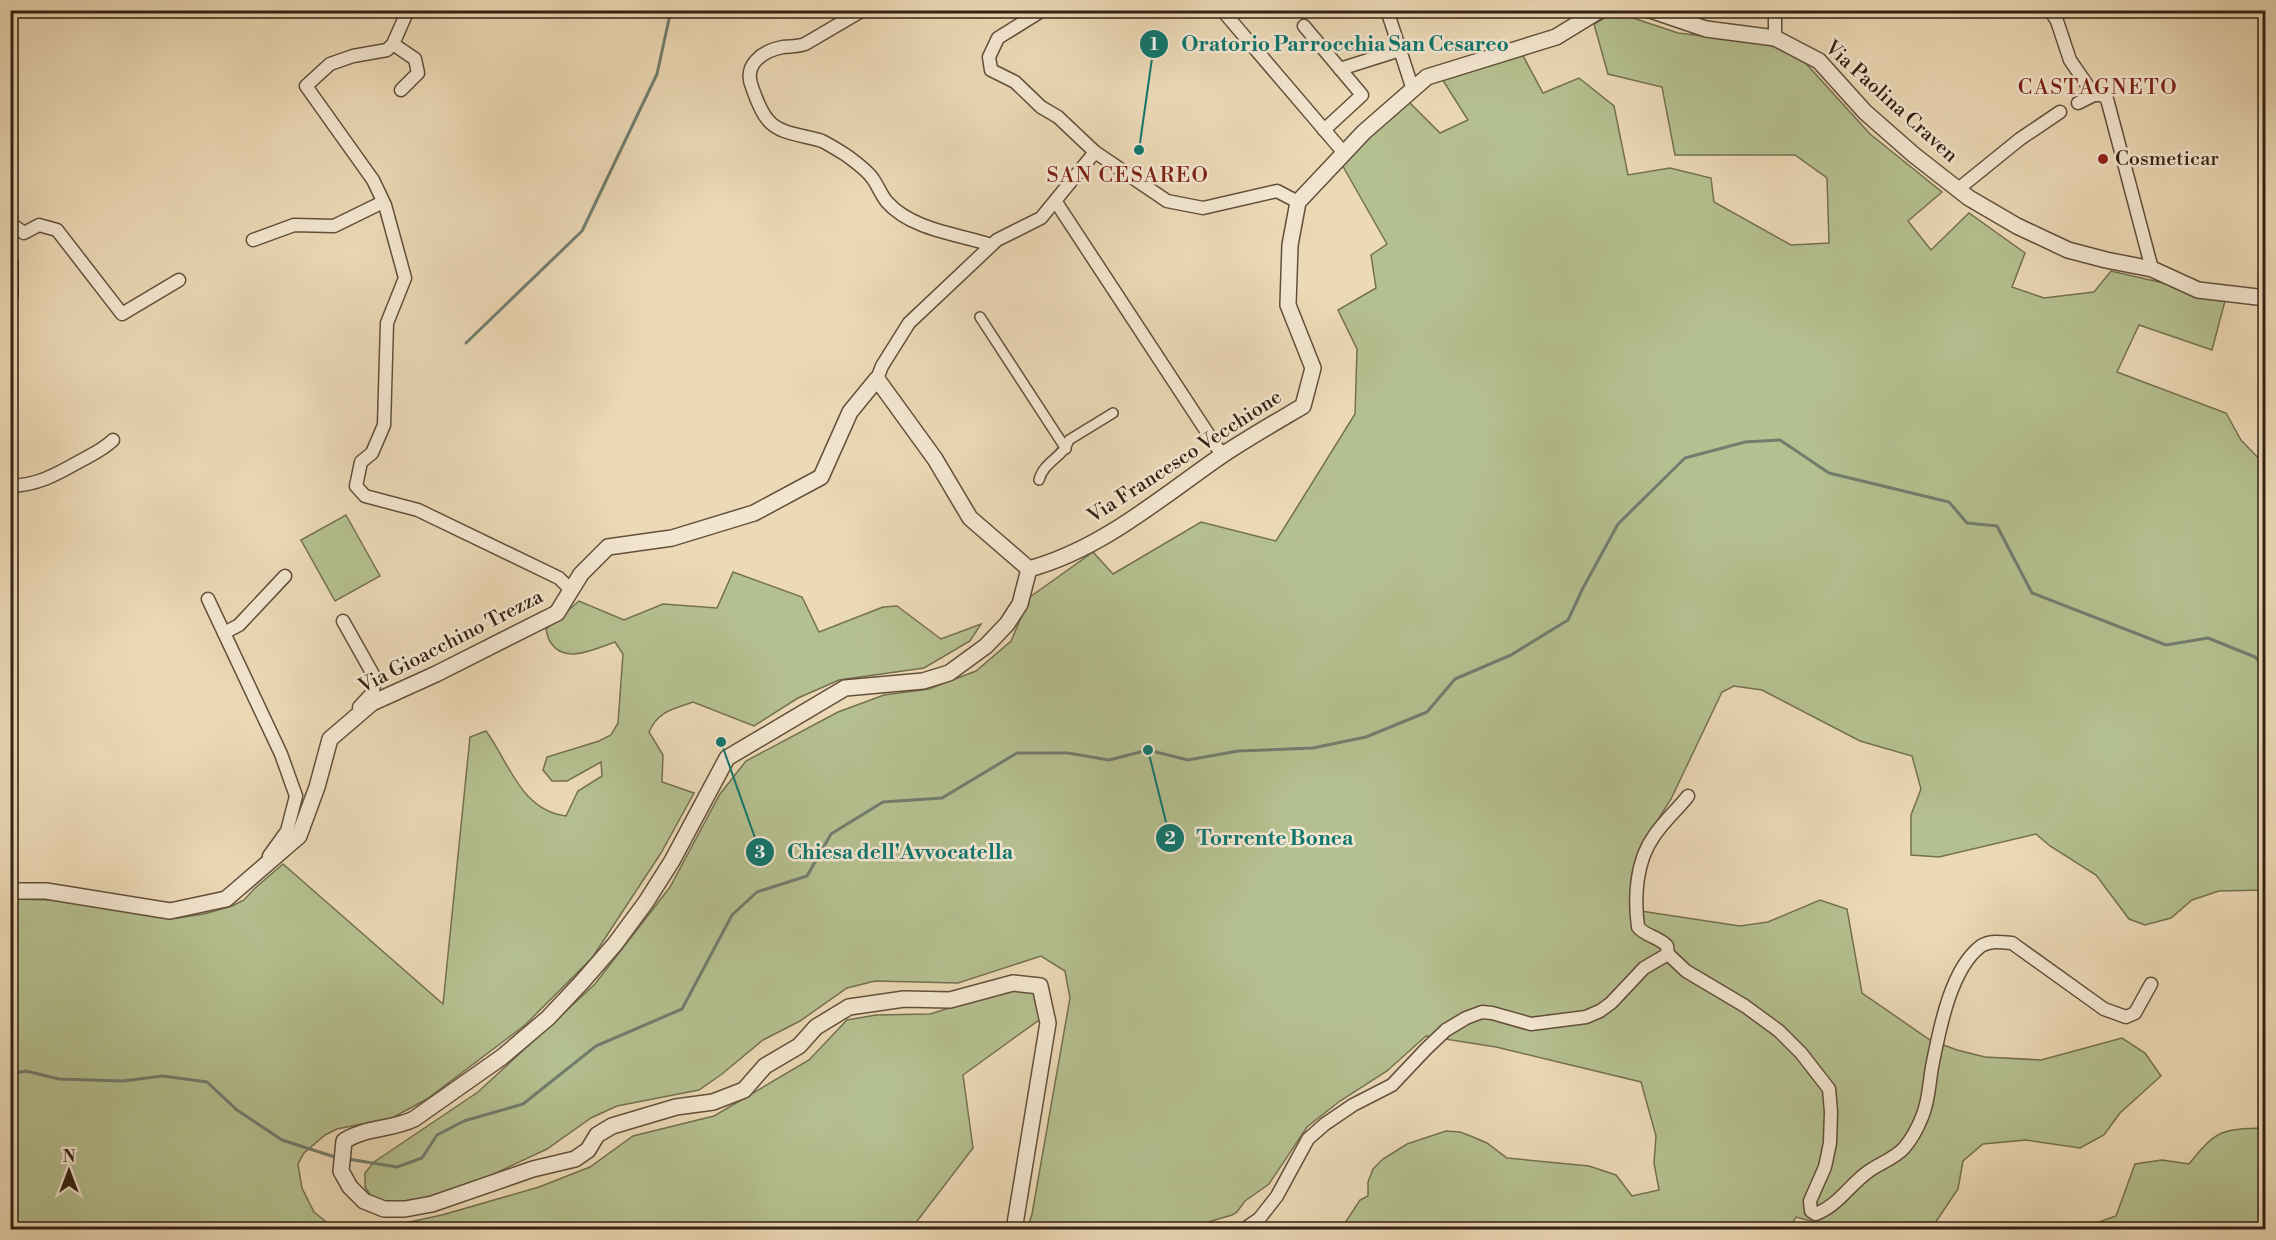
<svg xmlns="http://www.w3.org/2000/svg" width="2276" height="1240" font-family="'Libre Bodoni',serif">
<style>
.green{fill:#b5c090;stroke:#747051;stroke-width:1.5}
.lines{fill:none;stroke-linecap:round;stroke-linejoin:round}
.stream{stroke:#717d6e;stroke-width:3}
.pedestrian-casing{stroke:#624f3b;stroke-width:12}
.minor-casing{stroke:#624f3b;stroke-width:15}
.tertiary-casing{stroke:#624f3b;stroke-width:18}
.pedestrian{stroke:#f3e6d0;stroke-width:9}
.minor{stroke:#f3e6d0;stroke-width:12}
.tertiary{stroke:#f3e6d0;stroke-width:15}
.poi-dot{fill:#8f2418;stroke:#f3e6d0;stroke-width:2}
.labels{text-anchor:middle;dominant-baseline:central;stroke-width:5;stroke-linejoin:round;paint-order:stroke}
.street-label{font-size:20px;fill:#342112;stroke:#f3e6d0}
.poi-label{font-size:20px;fill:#342112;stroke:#f3e6d0;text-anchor:start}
.neighbourhood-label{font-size:21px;letter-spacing:1.5px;fill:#7a1f14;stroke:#f3e6d0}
.leader{fill:none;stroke:#0f766e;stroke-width:2}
.callout-dot{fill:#0f766e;stroke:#f3e6d0;stroke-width:2}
.mark-label{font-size:18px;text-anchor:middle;font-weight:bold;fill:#fff}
.callout-label{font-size:21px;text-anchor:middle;font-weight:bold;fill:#0f766e;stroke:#f3e6d0;stroke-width:5;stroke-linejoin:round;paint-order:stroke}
</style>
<rect width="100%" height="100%" fill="#ecd9b6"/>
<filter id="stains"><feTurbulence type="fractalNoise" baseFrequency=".00333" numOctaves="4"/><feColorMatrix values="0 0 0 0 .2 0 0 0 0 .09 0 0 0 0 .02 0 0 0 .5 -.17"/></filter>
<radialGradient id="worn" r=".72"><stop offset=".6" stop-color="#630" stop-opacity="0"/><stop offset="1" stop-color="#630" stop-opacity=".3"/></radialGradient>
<g class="green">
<path d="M1615 12 1678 33 1769 44 1800 57 1870 134 1942 192 1908 221 1931 250 1969 213 2025 253 2012 287 2044 298 2094 292 2111 271 2159 282 2225 301 2212 350 2139 325 2117 372 2226 413 2241 440 2265 465V890L2219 891 2192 900 2171 918 2145 925 2129 919 2096 875 2050 846 2036 834 1939 857 1911 855V815L1921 789 1912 756 1860 741 1762 690 1734 686 1722 692 1671 799 1643 843 1632 873 1634 910 1740 926 1768 922 1820 900 1847 909 1862 993 1930 1040 1957 1050 1985 1057 2041 1060 2122 1038 2145 1053 2161 1076 2120 1113 2104 1135 2080 1148 2026 1140 1983 1144 1963 1161 1958 1189 1931 1229H1826L1822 1224 1796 1217 1788 1230 1341 1229 1360 1200 1368 1196V1182L1373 1169 1383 1159 1407 1144 1446 1131 1460 1132 1473 1137 1487 1143 1507 1158 1589 1166 1616 1175 1632 1196 1659 1190 1654 1163 1656 1136 1641 1082 1496 1047 1426 1036 1387 1071 1340 1101 1307 1127 1269 1184 1245 1201 1237 1212 1232 1215 1184 1229H1027L1032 1214 1070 998 1065 971 1041 956 958 983 875 981 847 988 800 1021 763 1040 722 1074 699 1090 617 1106 591 1118 547 1149 466 1187 397 1206 373 1199 365 1187V1173L374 1162 478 1092 595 984 670 887 720 794 746 761 838 712 884 695 929 689 976 671 1011 641 1030 597 1093 552 1113 574 1201 522 1276 541 1355 414 1357 349 1338 310 1376 288 1371 255 1387 244 1341 163 1408 101 1440 133 1468 120 1442 79 1521 52 1543 93 1579 78 1614 106 1628 175 1670 168 1711 178 1714 202 1791 245 1829 243 1827 178 1795 155H1675L1662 87 1608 74 1594 24Z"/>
<path d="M346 515 380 576 335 601 301 540Z"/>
<path d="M733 572 802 597 819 632 883 607 897 606 941 639 981 624 970 641 924 668 839 680 798 698 754 726 693 702C673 709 658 711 649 732L663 755 662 782 694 793 661 853 592 958 525 1025 427 1099 392 1118 337 1129 325 1135 304 1153 298 1164 302 1188 314 1212 335 1229H344H11L10 899 55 900 164 917 178 918 204 914 232 906 244 900 255 888 283 864 443 1004 470 737 486 731C509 762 521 811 566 816L578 791 602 776 601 762 567 781H552L543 770 547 757 599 741 611 735 618 723 623 654 615 642C597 648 565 665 551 643 548 640 547 633 546 629L579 601 624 620 663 604 717 608Z"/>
<path d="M1009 990H1022L1036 993 1040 1006 1039 1020 963 1075 973 1148 911 1229 372 1230 442 1215 539 1187 590 1167 633 1136 714 1116 809 1060 847 1020 876 1015 930 1014Z"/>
<path d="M2265 1128V1229H2079L2116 1216 2135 1164 2162 1160 2189 1164C2217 1129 2222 1129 2265 1128Z"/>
</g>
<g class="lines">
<g class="stream">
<path d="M466 343 582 231 657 74 671 10"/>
<path d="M10 1074 26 1071 59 1079 123 1081 163 1076 207 1082 237 1110 282 1140 338 1158"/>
<path d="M348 1159 397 1167 422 1158 437 1135 464 1121 523 1104 596 1046 682 1009 732 915 757 892 807 876 831 834 883 802 942 798 1017 753H1068L1109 760 1148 750 1188 760 1238 751 1313 748 1366 737 1427 712 1455 679 1511 655 1568 620 1583 588 1618 524 1685 458 1745 442 1780 440 1829 473 1949 502 1967 523 1997 526 2032 593 2166 645 2208 638 2255 657 2266 669"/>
</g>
<defs>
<g id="pedestrian">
<path d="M980 317 1066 449"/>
<path d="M1039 480C1044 461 1063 458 1069 440L1113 413"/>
</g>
<g id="minor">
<path d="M408 10 393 44 387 50 353 56 330 64 306 86 373 180 385 205 405 278 387 323 384 425 372 453 361 462 356 486 365 496 418 510 559 578 571 590"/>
<path d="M863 10 805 44C797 47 790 46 783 47 762 51 743 65 752 87 756 98 760 111 768 120 780 135 805 135 822 141 830 145 838 150 846 155 854 161 867 170 873 179 878 186 881 195 887 202 912 230 958 234 991 245"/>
<path d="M1043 10 998 38 989 57 991 70 1015 82 1041 107 1058 117 1095 152 1167 201 1203 208 1277 191 1298 202"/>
<path d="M1222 10 1344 153"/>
<path d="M1387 10 1413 90"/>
<path d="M2050 10 2057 21 2070 60 2094 95H2102L2107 99 2152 269"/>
<path d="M1304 26 1362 95 1324 130"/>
<path d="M1775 38V10"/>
<path d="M393 44 415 59 418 73 401 90"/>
<path d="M1340 69 1400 50"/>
<path d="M2078 103 2094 95"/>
<path d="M1957 190 2020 139 2060 112"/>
<path d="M1056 202 1222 455"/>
<path d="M10 223 24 233 39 225 57 230 122 314 179 280"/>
<path d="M253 240 294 225 334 226 383 202"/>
<path d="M877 379 882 366 909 323 997 240 1041 218 1095 152"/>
<path d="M10 486C39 485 57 474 82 460 93 454 104 449 113 440"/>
<path d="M208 599 281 754 296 796 287 831 269 856"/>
<path d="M343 621 375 678 373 692 359 707"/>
<path d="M224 633 239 625 285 576"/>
<path d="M1688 796C1677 810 1664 821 1654 836 1636 861 1634 897 1638 927 1645 936 1659 937 1667 946L1668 954 1686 971 1745 1006 1779 1031 1801 1053 1829 1089 1831 1112 1830 1143 1825 1167 1810 1201 1811 1211 1816 1214C1839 1205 1850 1184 1869 1171 1880 1163 1894 1159 1904 1148 1911 1140 1918 1127 1922 1117 1929 1101 1929 1084 1932 1067 1939 1032 1950 969 1981 946 1990 940 2002 942 2012 943L2104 1009 2126 1017 2135 1013 2151 984"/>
<path d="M1243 1230 1259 1219 1277 1196 1308 1139 1325 1124 1353 1105 1392 1085 1426 1049 1446 1030 1466 1018 1482 1012 1492 1013 1531 1024 1586 1017 1600 1011 1611 1003 1644 968 1668 954"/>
</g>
<g id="tertiary">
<path d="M1650 10 1706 29 1775 38 1819 61 1865 112 1914 155 1969 198 2017 226 2068 250 2106 260 2152 269 2198 290 2266 298"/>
<path d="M10 262V296"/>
<path d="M1029 569C1102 549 1160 498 1221 456 1248 438 1276 422 1303 406L1313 368 1288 305 1290 245 1298 202 1364 132 1427 77 1556 37 1600 10"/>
<path d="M10 891H46L170 911 226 899 299 836 317 787 330 739 372 703 436 674 557 613 581 574 608 547 672 538 754 513 821 477 850 412 877 379 935 459 970 518 1029 569"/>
<path d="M1014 1230 1048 1023 1040 986 1013 983 950 1000 904 999 849 1007 816 1027 799 1046 765 1066 744 1090 713 1102 676 1107 612 1126 597 1135 588 1150 575 1159 533 1169 432 1204 405 1209H384L364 1201 350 1187 341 1171 344 1141C366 1127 391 1130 414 1119L502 1057 548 1018 581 983 615 944 646 902 672 861 727 758 845 688 923 681 949 673 986 646 1007 624 1020 604 1029 569"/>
</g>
</defs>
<use href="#pedestrian" class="pedestrian-casing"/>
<use href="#minor" class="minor-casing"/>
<use href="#tertiary" class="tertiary-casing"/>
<use href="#pedestrian" class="pedestrian"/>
<use href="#minor" class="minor"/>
<use href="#tertiary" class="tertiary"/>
</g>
<circle class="poi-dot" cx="2103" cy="159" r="6"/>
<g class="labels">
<g class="street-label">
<text transform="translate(1891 102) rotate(42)">Via Paolina Craven</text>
<text transform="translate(1185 457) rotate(-33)">Via Francesco Vecchione</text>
<text transform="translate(451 642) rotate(-27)">Via Gioacchino Trezza</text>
</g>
<g class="poi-label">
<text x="2115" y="159">Cosmeticar</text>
</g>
<g class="neighbourhood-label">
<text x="2098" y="88">CASTAGNETO</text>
<text x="1128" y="176">SAN CESAREO</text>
</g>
</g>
<path class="leader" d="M1139 150L1154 44M1148 750L1170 838M721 742L760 852"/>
<g class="callout-dot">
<circle cx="1139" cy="150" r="6"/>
<circle cx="1148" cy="750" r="6"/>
<circle cx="721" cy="742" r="6"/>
<circle cx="1154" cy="44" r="15"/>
<circle cx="1170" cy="838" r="15"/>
<circle cx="760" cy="852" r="15"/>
</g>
<g class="mark-label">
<text x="1154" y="50">1</text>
<text x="1170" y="844">2</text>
<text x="760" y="858">3</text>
</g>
<g class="callout-label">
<text x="1345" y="51">Oratorio Parrocchia San Cesareo</text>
<text x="1275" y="845">Torrente Bonea</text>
<text x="900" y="859">Chiesa dell'Avvocatella</text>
</g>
<rect width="2276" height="1240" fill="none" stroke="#ecd9b6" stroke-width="36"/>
<rect x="12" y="12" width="2252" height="1216" fill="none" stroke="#342112" stroke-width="3"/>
<rect x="18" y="18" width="2240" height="1204" fill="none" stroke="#342112" stroke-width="1.5"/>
<g transform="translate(69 1171)" stroke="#f3e6d0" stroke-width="4.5" paint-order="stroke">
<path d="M0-4.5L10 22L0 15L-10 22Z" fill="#342112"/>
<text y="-9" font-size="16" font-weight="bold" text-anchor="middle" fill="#342112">N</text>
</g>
<rect width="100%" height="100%" filter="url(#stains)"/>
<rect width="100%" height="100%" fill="url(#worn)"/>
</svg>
